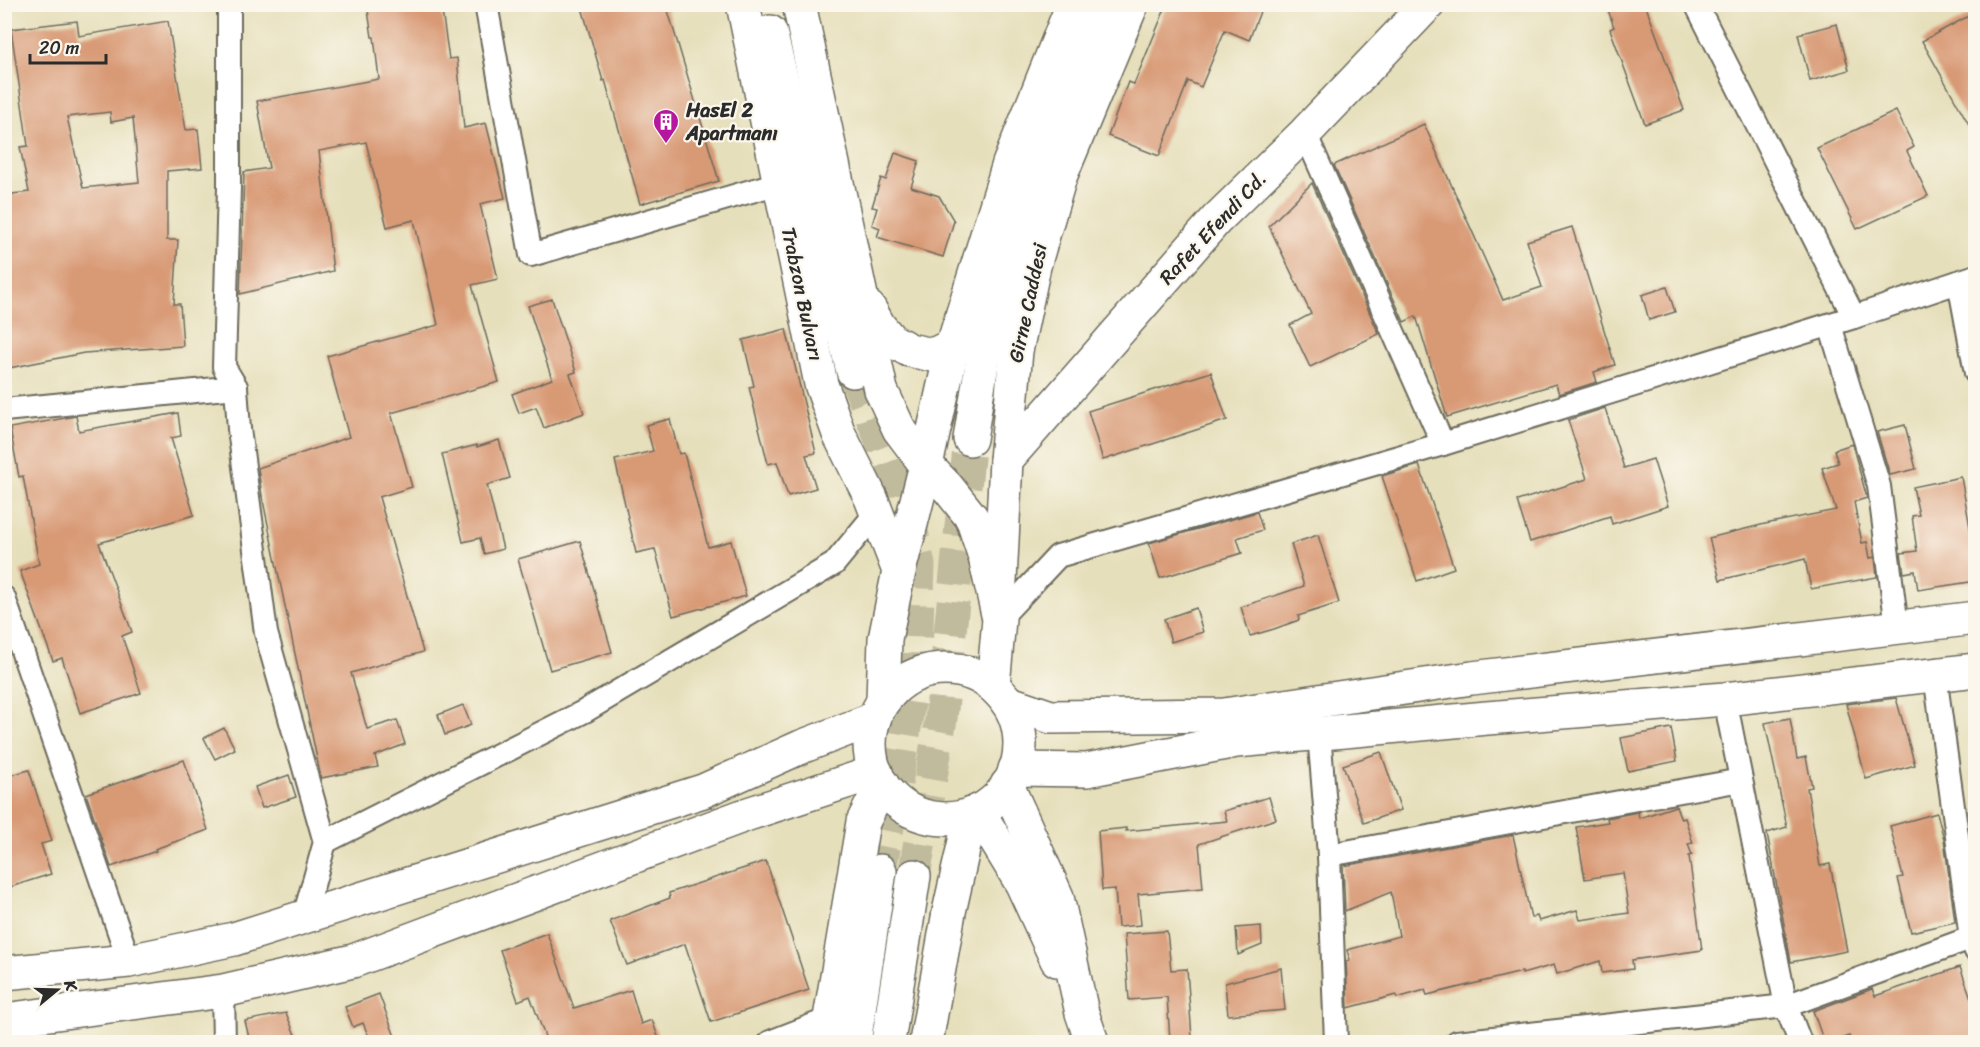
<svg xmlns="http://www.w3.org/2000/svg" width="1980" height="1047" font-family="Sriracha,sans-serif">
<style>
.building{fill:#d89975;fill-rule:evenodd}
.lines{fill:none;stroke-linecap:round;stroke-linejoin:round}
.secondary-tunnel{stroke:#c1bb9e;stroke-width:33;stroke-dasharray:33 16;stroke-linecap:butt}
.minor-casing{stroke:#6c6a5d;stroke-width:26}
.secondary-casing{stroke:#6c6a5d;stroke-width:36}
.minor{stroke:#fff;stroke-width:22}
.secondary{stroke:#fff;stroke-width:33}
.labels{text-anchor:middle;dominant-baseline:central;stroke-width:4.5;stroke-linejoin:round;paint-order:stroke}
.poi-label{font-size:20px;font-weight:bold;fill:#2b2b2b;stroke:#fbf7ec;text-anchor:start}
.street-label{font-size:20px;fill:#2b2b2b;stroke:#fbf7ec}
</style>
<rect width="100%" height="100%" fill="#fbf7ec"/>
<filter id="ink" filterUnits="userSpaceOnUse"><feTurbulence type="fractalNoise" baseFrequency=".0167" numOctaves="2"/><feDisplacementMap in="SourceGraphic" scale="12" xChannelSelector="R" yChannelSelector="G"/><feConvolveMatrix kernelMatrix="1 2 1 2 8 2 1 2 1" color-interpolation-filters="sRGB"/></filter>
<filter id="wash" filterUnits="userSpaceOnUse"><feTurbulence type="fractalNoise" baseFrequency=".008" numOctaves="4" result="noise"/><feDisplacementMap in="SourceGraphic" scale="24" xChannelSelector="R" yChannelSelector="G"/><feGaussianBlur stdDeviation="1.35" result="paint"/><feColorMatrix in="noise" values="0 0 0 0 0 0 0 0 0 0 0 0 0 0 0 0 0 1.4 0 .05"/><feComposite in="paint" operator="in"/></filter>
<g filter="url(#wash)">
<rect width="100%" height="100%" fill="#e6dfbb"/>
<g id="blocks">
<g class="building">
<path d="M367 4H441L449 59 457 58 464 128 486 123 505 198 480 204 498 279 472 285 499 382 391 413 412 487 379 497 423 652 351 673 367 729 397 720 405 744 375 756 378 767 321 778 262 496 258 468 349 437 327 356 438 325 414 220 387 227 366 142 319 151 333 271 240 294 244 172 269 168 257 101 379 79 374 37H372Z"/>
<path d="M581 4H666L719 181 640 204 605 80 603 81Z"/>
<path d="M1167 4H1263L1249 40 1225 30 1201 87 1188 81 1159 156 1108 136 1128 82 1134 84Z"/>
<path d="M1606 4H1645L1684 110 1645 124 1610 29 1614 27Z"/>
<path d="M1976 12V137L1922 41Z"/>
<path d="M77 21 79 36 168 21 186 130 198 129 202 168 167 171V240H178L174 304H180L183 346 84 353 4 369V195L29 192 20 147 28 146 11 29ZM110 112 111 122 133 118 139 182 83 188 67 117Z"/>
<path d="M1837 24 1849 70 1810 81 1798 34Z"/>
<path d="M1896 111 1914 147 1907 151 1928 196 1857 229 1817 148Z"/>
<path d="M1424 124 1503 300 1542 287 1527 241 1572 227 1615 365 1594 372 1597 382 1559 394 1556 384 1447 417 1416 316 1404 322 1334 165Z"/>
<path d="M895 153 919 161 911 187 939 196 954 221 943 257 877 237 880 228 872 225 877 208 872 207 881 178 886 180Z"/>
<path d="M1312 183 1379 334 1310 367 1290 325 1311 314 1269 226Z"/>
<path d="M1667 287 1675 312 1649 320 1642 295Z"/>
<path d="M552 299 576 372 570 374 584 413 544 428 536 407 519 413 512 394 552 379 528 306Z"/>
<path d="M786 329 816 453 806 455 816 488 788 496 777 462 768 464 749 387 754 386 743 340Z"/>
<path d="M1211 372 1227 420 1103 460 1088 411Z"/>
<path d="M1605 408 1624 468 1653 459 1668 506 1612 524 1610 516 1530 542 1517 501 1587 479 1568 420Z"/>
<path d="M178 413 181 436 171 438 194 515 99 543 132 632 122 636 141 693 80 713 62 658 53 661 20 571 39 564 23 476 19 477 10 428 76 416 79 431Z"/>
<path d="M670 419 679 454 684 453 708 547 731 541 746 596 673 616 655 549 636 553 615 460 653 451 646 425Z"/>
<path d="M1905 425 1916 469 1890 475 1877 432Z"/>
<path d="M499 440 510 478 487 485 503 549 484 554 480 538 463 542 442 454 477 445V447Z"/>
<path d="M1852 444 1867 498 1854 502 1862 543 1867 542 1870 558 1875 557 1877 577 1811 589 1805 559 1720 580 1709 538 1765 524 1836 510 1822 468 1838 463 1834 450Z"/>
<path d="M1419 465 1454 568 1417 581 1382 476Z"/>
<path d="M1961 477 1976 561V581L1918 590 1915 571 1904 573 1901 553 1917 551 1912 516 1919 515 1913 487Z"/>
<path d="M1257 512 1263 530 1237 538 1242 553 1160 578 1149 543Z"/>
<path d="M1318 535 1339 603 1298 616 1299 620 1274 629 1250 636 1241 607 1304 586 1291 544Z"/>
<path d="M580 541 612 652 550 670 518 559Z"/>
<path d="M1196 608 1203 632 1171 642 1164 619Z"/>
<path d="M1896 698 1915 765 1866 779 1846 704Z"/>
<path d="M463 705 471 725 445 735 438 715Z"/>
<path d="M1790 718 1797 759 1806 757 1812 787 1807 788 1820 866 1830 864 1847 951 1791 962 1767 833 1787 827 1765 723Z"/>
<path d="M224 728 235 749 215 759 204 738Z"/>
<path d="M1671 728 1677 761 1628 771 1621 738Z"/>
<path d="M1381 752 1401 810 1364 823 1343 765Z"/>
<path d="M184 760 208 830 155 849 156 851 111 867 86 794Z"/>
<path d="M29 770 52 841 41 844 51 874 4 889V777Z"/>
<path d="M289 775 296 797 262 808 255 787Z"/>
<path d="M1269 797 1276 819 1199 844 1203 888 1138 894 1141 925 1118 927 1115 889 1102 890 1098 831 1126 828V831L1227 821 1224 811Z"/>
<path d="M1676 806 1681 819 1685 818 1693 843 1688 844 1692 855 1689 856 1702 950 1632 960 1633 969 1602 973 1600 961 1557 974 1554 965 1522 974V972L1427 995 1425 990 1397 998 1396 995 1348 1008 1346 961 1350 960 1347 950 1399 936 1391 892 1345 911 1343 866 1513 835 1531 918 1537 916 1539 921 1577 910 1580 920 1629 913 1623 873 1585 879 1576 827 1608 822 1607 818 1638 812 1639 818Z"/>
<path d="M1937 813 1944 839 1955 922 1911 932 1898 878 1903 877 1890 826Z"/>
<path d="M766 861 809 990 711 1022 685 944 627 965 610 921 670 898 669 893Z"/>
<path d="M1261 926 1262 945 1238 955 1236 928Z"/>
<path d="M1167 931 1171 970 1187 969 1192 1038 1170 1040 1167 997 1129 1000 1124 934Z"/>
<path d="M547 933 574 1008 631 990 641 1024 652 1020 660 1042H547L530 996 518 1001 500 950Z"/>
<path d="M1960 967 1976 1012V1042H1852L1849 1036 1830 1042H1824L1813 1011 1872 989 1875 996Z"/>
<path d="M1281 968 1285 1010 1228 1015 1225 983Z"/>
<path d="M379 994 397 1042H371L363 1023 353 1027 345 1007Z"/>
<path d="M286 1013 298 1042H250L245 1021Z"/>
</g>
</g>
</g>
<g filter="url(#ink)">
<use href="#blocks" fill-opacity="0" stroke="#6c6a5d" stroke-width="1.5"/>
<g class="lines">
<g class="secondary-tunnel">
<path d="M853 371 905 499 919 565 916 660 897 777 880 871"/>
<path d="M914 876 941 719 970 439"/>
</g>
<defs>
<g id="minor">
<path d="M229 4V187L224 367 236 387 239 429 266 633 325 842 304 917"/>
<path d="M486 4 531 255 779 183"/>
<path d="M1696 4 1854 317"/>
<path d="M1305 133 1443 444"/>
<path d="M1959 282 1976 373"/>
<path d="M1830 325 1879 486 1897 627"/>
<path d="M4 410 236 387"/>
<path d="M4 598 129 961"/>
<path d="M999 619 1058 556 1443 444 1854 317 1976 276"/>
<path d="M1935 675 1971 938 1976 951"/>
<path d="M1725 699 1786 1006 1800 1042"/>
<path d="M1319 733 1329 855 1336 1042"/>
<path d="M325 842 585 711 834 564 876 513"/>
<path d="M1329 855 1741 780"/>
<path d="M223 991 224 1042"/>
<path d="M770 1042 829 1019"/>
<path d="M1457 1042 1786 1006 1976 936"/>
</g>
<g id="secondary">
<path d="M743 4 821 384 839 434 871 498 899 571 885 639 883 700"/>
<path d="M799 4 881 390 899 429 926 465 948 488 972 518 985 557 999 619 993 686"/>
<path d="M770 32 853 371"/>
<path d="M869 308 879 326 891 340 909 350 933 355 953 345"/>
<path d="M970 439 985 345 1022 224 1068 95 1106 4"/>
<path d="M1006 460 1216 220 1305 133 1428 4"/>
<path d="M899 571 926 465 953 345 1009 164 1073 4"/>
<path d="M1000 581 1006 460 1016 351 1034 266 1060 177 1132 4"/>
<circle cx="945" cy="744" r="75"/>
<path d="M1007 702 1051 717 1224 715 1472 678 1976 618"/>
<path d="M1015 769 1087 770 1236 741 1487 718 1725 699 1976 670"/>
<path d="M1007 785 1057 897 1082 1013 1092 1042"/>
<path d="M978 811 1022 884 1057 960"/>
<path d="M4 973 129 961 234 939 703 791 801 747 874 719"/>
<path d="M4 1020 223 991 353 961 748 814 876 772"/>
<path d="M826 1042 863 822 882 784"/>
<path d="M854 1042 880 871"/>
<path d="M888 1042 914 876"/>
<path d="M926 1042 949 912 971 814"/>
</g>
</defs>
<use href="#minor" class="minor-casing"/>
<use href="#secondary" class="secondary-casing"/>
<use href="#minor" class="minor"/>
<use href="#secondary" class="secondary"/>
</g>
</g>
<defs>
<symbol id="building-pin" viewBox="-11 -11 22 30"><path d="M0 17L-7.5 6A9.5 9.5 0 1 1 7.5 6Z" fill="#b5179e" stroke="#fbf7ec"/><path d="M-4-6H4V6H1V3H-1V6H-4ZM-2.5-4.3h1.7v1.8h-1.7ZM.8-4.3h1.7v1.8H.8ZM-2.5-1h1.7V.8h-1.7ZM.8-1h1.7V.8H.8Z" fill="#fff"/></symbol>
</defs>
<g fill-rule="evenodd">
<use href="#building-pin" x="651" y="107" width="30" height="40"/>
</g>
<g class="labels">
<g class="poi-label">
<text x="686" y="110">HasEl 2<tspan x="686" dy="23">Apartmanı</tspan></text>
</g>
<g class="street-label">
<text transform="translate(1213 228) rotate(-47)">Rafet Efendi Cd.</text>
<text transform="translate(802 294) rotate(78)">Trabzon Bulvarı</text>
<text transform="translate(1028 303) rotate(-78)">Girne Caddesi</text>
</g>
</g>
<rect width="1980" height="1047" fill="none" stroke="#fbf7ec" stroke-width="24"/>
<g transform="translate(57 990) rotate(71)" stroke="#fbf7ec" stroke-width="4.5" paint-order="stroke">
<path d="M0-4.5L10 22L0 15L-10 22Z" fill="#2b2b2b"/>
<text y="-9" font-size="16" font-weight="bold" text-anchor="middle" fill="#2b2b2b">K</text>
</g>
<path d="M30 54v9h76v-9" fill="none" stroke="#2b2b2b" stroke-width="3"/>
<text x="39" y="54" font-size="18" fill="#2b2b2b" stroke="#fbf7ec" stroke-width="4.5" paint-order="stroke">20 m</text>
</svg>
